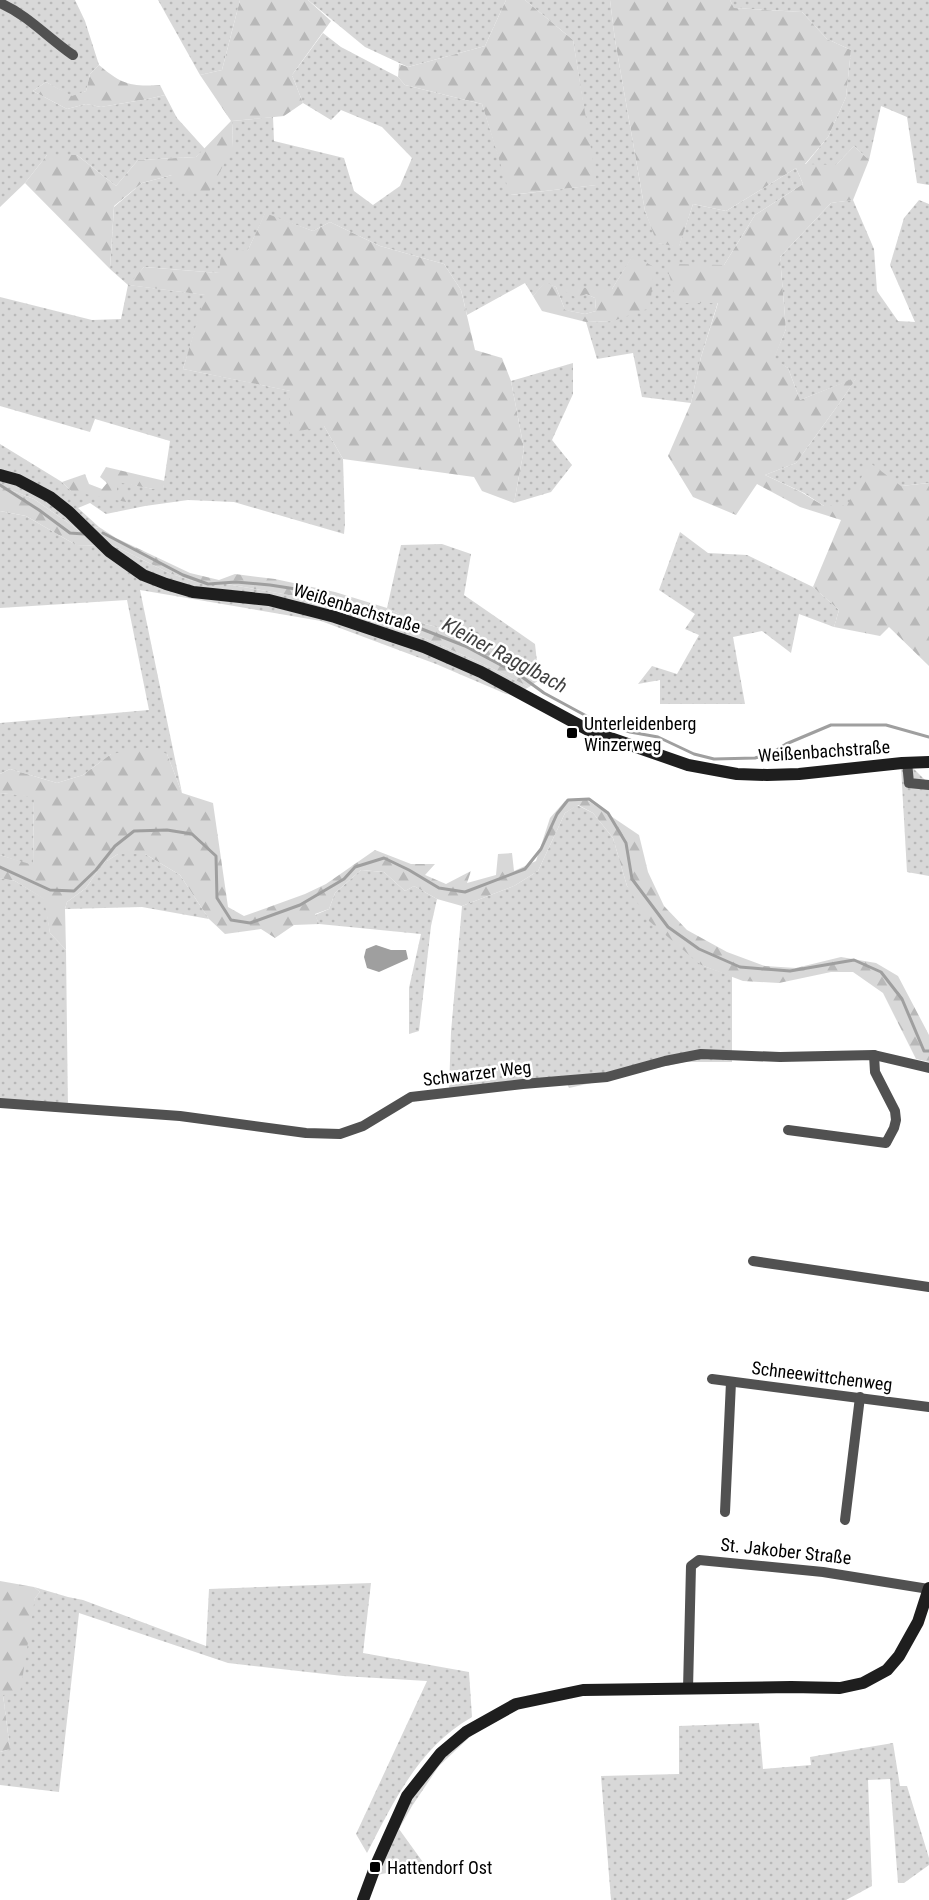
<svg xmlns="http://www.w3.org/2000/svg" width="929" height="1900" font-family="'Roboto Condensed',sans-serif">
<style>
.grass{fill:url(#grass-dots)}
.forest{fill:url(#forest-firs)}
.water{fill:#9f9f9f}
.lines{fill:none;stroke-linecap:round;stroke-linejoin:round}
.stream{stroke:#9f9f9f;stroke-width:3}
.minor{stroke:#515151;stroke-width:10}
.secondary{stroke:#1e1e1e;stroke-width:12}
.poi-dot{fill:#000;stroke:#fff;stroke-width:2}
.labels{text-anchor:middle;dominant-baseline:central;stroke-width:5;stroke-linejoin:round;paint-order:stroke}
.street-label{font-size:18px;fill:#000;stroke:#fff}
.poi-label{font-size:18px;fill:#000;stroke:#fff;text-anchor:start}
.water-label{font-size:20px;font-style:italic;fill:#404040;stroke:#fff}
</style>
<defs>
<pattern id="grass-dots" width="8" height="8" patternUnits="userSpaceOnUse" patternTransform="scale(1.5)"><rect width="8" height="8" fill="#d8d8d8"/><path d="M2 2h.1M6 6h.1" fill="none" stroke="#b8b8b8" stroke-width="1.8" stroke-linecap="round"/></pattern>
<pattern id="forest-firs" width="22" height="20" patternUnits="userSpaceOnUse" patternTransform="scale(1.5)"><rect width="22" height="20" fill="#d8d8d8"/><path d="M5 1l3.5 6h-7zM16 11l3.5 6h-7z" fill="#b8b8b8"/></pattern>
</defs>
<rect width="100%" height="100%" fill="#fff"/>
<g class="grass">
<path d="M0 0H75L85 21 99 65 90 74 86 91 72 97 46 82 33 91 67 109 86 104 101 107 148 99 165 95 177 118 205 149 196 157 138 160 116 186 77 155H47L25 183 0 207Z"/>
<path d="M158 0H240L222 70 200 75Z"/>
<path d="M308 0H506L485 46 408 67 365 47Z"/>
<path d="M525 0H610L615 40 645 211 658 243 679 246 693 204 726 211 796 168 803 184 755 215 724 265 718 302 701 357 691 403 642 397 633 353 597 359 586 322 613 321 633 256 612 289 586 294 595 298 596 311 585 314 565 310 556 287 545 283 533 296 525 283 467 315 461 290 444 264 380 246 330 222 313 231 265 214 248 250 219 273 144 267 129 285 206 295 183 369 291 391 324 426 343 459 345 523 344 534 234 502 188 500 145 506 106 514 90 503 78 508 99 527 80 531 34 499 0 486V444L62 482 71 491 117 492V481L153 489 163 488 170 441 95 419 90 432 0 406V297L92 320 121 319 128 285 110 269 114 207 142 183 172 175 233 147 232 121 273 117 274 141 344 158 354 191 373 205 400 186 412 158 382 127 341 110 331 120 303 103 292 75 323 33 341 47 398 77 405 85 482 104 511 195 596 185 573 40Z"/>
<path d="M730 0H929V185L917 183 907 117 881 106 869 160 854 146 836 165H805L828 137 846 97 851 50 827 39 802 12 734 8Z"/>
<path d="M853 200 874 249 877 291 898 321 915 322 890 265 904 218 919 200 929 204V483L901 486 847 507 824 506 804 493 765 475 796 463 841 401 856 378 800 400 788 368 773 360 786 329 780 257 831 203Z"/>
<path d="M573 363V394L552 440 572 465 551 492 514 503 524 449 511 381Z"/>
<path d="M0 511 26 516 76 545 115 546 169 573 193 581 227 584 327 602 388 622 481 663 529 687 515 695 506 694 436 664 321 621 140 590 182 793 167 754H111L83 775 57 783 10 769 0 774V723L149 710 127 600 0 608Z"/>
<path d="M680 532 708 553 747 555 813 587 839 610 834 627 799 614 791 653 762 631 733 637 745 704H660V680L638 684 652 666 677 674 699 635 685 629 695 614 659 590Z"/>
<path d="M442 544 471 554 464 595 535 644 539 680 510 661 459 633 414 621 387 608 401 545Z"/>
<path d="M901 767H912L929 784V876L907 872Z"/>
<path d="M0 793 34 796 33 866 0 855Z"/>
<path d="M577 805 593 813 613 838 627 886 701 965 732 976V1062H684L569 1088 564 1077 449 1089 451 1032 462 906 514 886 538 871 565 813Z"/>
<path d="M118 854H145L180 875 209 919 142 907 65 909 67 902 86 888 102 864Z"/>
<path d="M361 870 384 872 405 891 414 886 437 899 431 926 419 1031 409 1034V988L421 934 319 924 315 915 329 909 335 893Z"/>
<path d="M0 878 15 881 45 899 50 933 66 950 68 1112 0 1105Z"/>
<path d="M371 1583 363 1653 469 1672 472 1717C419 1747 394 1801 367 1853L356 1834 427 1681 343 1676 228 1663 79 1613 59 1792 0 1785V1752L10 1749 3 1695 35 1598 40 1592 34 1587 68 1597 83 1600 206 1646 209 1589Z"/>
<path d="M759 1723 763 1769 811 1765 810 1757 893 1743 900 1786H907L929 1858V1865L904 1883H898L890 1779 868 1780 872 1886 846 1900H611L601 1776 679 1774V1726Z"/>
<path d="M473 1734 439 1766 412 1806 399 1829 425 1865 377 1875 414 1792 451 1749Z"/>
</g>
<g class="forest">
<path d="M240 0H308L331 21 292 75 303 103 284 116 232 121 233 147 209 192 185 193 172 175 142 183 114 206 110 269 25 183 47 155H77L116 186 138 160 196 157 231 121 200 75 222 70Z"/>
<path d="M506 0H525L573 40 597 185 510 195 482 104 405 85 398 77 399 64 408 67 485 46Z"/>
<path d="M610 0H730L734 8 802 12 827 39 851 50 846 97 828 137 805 164 836 165 854 146 869 160 853 200 831 203 780 257 786 329 774 359 788 368 800 400 857 377 841 401 796 463 765 475 801 492 824 506H847L869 462 901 486 929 483V666L889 627 880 636 834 627 839 610 813 587 841 520 800 507 757 484 736 515 693 497 668 456 691 403 701 357 718 303H677L666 264 724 265 755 215 803 184 796 168 726 211 693 204 679 247 657 243 645 211 615 40Z"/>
<path d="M99 65C121 84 131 87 160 85L165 95 148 99 101 107 86 104 67 109 33 91 46 82 72 96 86 91 90 74Z"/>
<path d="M265 213 313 231 330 222 380 246 444 264 461 290 475 350 502 358 511 381 524 449 514 503 482 491 474 477 343 459 324 426 290 433V391L183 369 205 295 128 285 144 267 219 273 221 254 248 250Z"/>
<path d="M633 255 654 267 650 308 613 321 586 322 542 311 533 296 545 282 556 287 565 310 585 314 596 311 595 298 586 294 577 298 564 291 565 287 612 289Z"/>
<path d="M106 467 165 481 163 489H153L117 482V492L129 494 126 502 71 491 62 482 85 474 89 484 102 489 107 483 100 477Z"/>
<path d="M0 486 34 499 80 531 99 527 116 538 190 573 219 580 235 574 275 579 335 592 387 608 414 621 459 633 510 661 539 680 529 687 481 663 388 622 327 602 227 584 193 581 169 573 115 546 76 545 26 516 0 511Z"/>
<path d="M153 747 167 754 182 793 213 803 228 907 244 916 305 894 326 884 375 850 411 864H435L425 875 446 884 471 871 467 883 496 875 498 854 512 853 514 871 536 861 550 818 565 801 587 800 639 835 648 872 664 906 687 930 727 952 765 966 796 968 841 957 876 963 898 976 929 1035V1062L916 1059 883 993 853 972H831L779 983 743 981 701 965 649 921 627 886 613 838 593 813 578 805 565 813 538 871 514 886 462 906 437 899 414 886 405 891 384 872 361 870 335 893 329 909 315 914 319 924 294 925 275 938 261 929 225 934 209 919 180 875 145 854H118L102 864 86 888 67 902 65 909 66 950 50 933 44 899 15 881 0 878V855L33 865 34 797 0 793V774L10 769 57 783 83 775 111 754Z"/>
<path d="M0 1581 34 1587 40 1592 35 1598 20 1693 3 1695 10 1749 0 1752Z"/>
</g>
<path class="water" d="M376 945 391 950H406L408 959 379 972 367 968 364 957 366 949Z"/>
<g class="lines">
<g class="stream">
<path d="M0 485 39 510 70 533 84 534"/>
<path d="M103 533 183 575 208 584 236 582 270 585 315 592 409 624 465 646 518 674 544 693 592 719 630 732 658 737 694 754 714 759 755 758 772 753 786 744 831 725H886L929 737"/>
<path d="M0 867 50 890 74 891 96 870 115 846 134 831 167 830 192 834 216 856 217 898 231 920 250 923 300 905 344 879 355 867 384 858 409 870 439 888 465 892 525 869 541 849 557 814 568 800 589 799 608 813 626 843 632 879 668 927 699 949 740 967 790 971 854 960 881 972 902 999 924 1051H929"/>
</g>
<g class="minor">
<path d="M0 3C28 15 48 38 73 55"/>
<path d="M907 762 909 783 929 785"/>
<path d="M0 1103 180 1116 306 1133 340 1134 363 1126 411 1097 523 1084 607 1077 665 1061 701 1054 780 1057 874 1055 929 1068"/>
<path d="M788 1130 886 1143 894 1128 896 1120 895 1111 875 1072 874 1055"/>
<path d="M753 1261 929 1287"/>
<path d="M712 1379 929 1407"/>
<path d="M725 1512 731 1382"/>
<path d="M845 1520 860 1397"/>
<path d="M688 1689 691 1566 699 1560 823 1572 929 1589"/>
</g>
<g class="secondary">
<path d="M0 475 18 480 50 497 69 512 109 551 143 575 166 584 193 592 269 600 335 617 424 647 481 672 590 731 688 765 737 774 767 775 799 774 902 763 929 762"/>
<path d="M363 1900 376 1865 407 1796 441 1753 466 1732 516 1704 583 1690 791 1687 840 1688 863 1683 887 1670 899 1656 918 1622 929 1588"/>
</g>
</g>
<g class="poi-dot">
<rect x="566" y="727" width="12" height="12" rx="3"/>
<rect x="369" y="1861" width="12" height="12" rx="3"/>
</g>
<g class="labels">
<g class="street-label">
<text transform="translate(357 608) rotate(17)">Weißenbachstraße</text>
<text transform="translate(824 751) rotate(-4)">Weißenbachstraße</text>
<text transform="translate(477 1073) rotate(-7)">Schwarzer Weg</text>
<text transform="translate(822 1376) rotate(7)">Schneewittchenweg</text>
<text transform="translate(786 1551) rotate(6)">St. Jakober Straße</text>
</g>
<g class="poi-label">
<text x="584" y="723">Unterleidenberg<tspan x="584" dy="21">Winzerweg</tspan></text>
<text x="387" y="1867">Hattendorf Ost</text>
</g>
<g class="water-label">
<text transform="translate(505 655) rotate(28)">Kleiner Ragglbach</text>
</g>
</g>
</svg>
